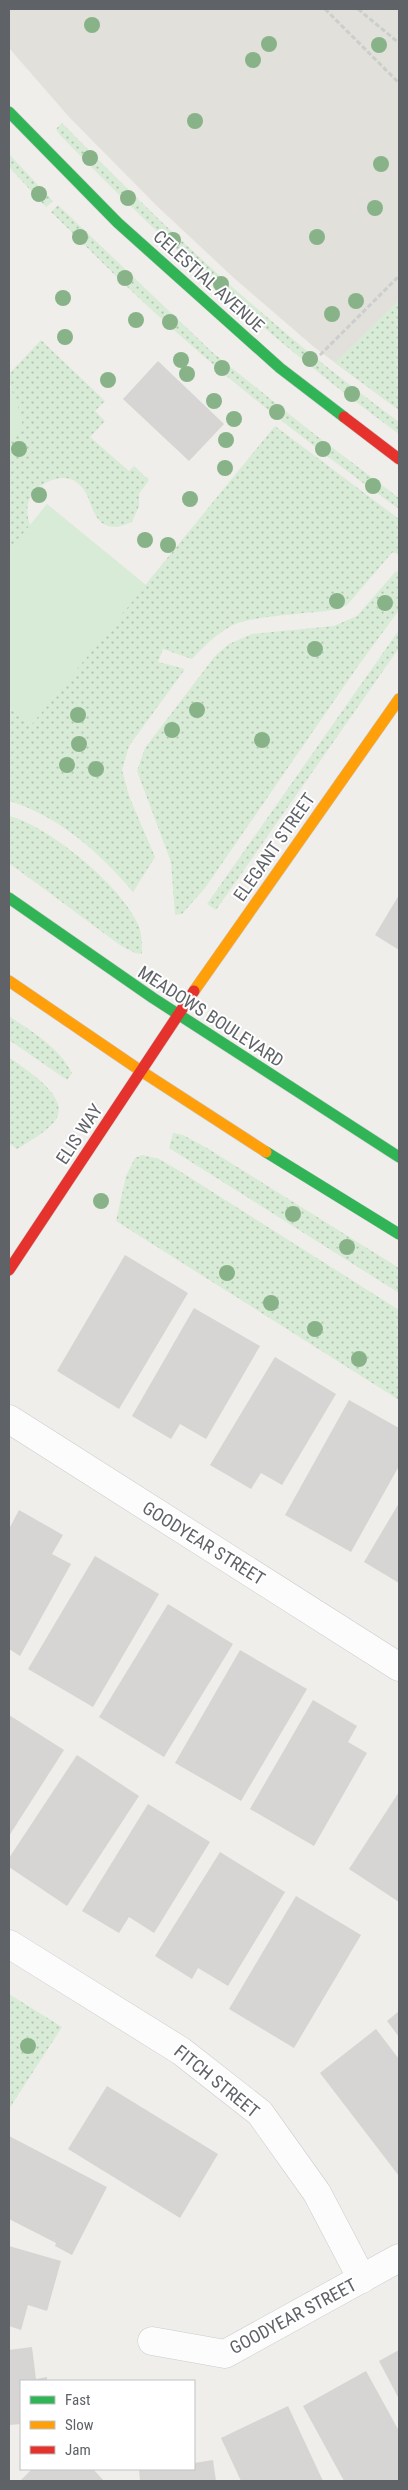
<svg xmlns="http://www.w3.org/2000/svg" width="408" height="2490" font-family="'Roboto Condensed',sans-serif">
<style>
.education{fill:#e2e0da}
.green{fill:url(#green-dots)}
.pitch{fill:#d8ebd6}
.building{fill:#d6d5d3}
.lines{fill:none;stroke-linecap:round;stroke-linejoin:round}
.street-casing{stroke:#cbcccc;stroke-width:29}
.fast-casing{stroke:#cacacb;stroke-width:12}
.slow-casing{stroke:#cacacb;stroke-width:12}
.jam-casing{stroke:#cacacb;stroke-width:12}
.path{stroke:#cacfcc;stroke-width:3;stroke-dasharray:5 2.5;stroke-linecap:butt}
.street{stroke:#fdfcfc;stroke-width:28}
.fast{stroke:#30b455;stroke-width:11}
.slow{stroke:#ff9f0a;stroke-width:11}
.jam{stroke:#e5322d;stroke-width:11}
.tree{fill:#88b388}
.labels{text-anchor:middle;dominant-baseline:central;stroke-width:4;stroke-linejoin:round;paint-order:stroke}
.street-label{font-size:18px;fill:#5f6368;stroke:#fff}
</style>
<defs>
<pattern id="green-dots" width="8" height="8" patternUnits="userSpaceOnUse" patternTransform="scale(1.25)"><rect width="8" height="8" fill="#d8ebd6"/><path d="M2 2h.1M6 6h.1" fill="none" stroke="#b2c2b1" stroke-width="1.8" stroke-linecap="round"/></pattern>
</defs>
<rect width="100%" height="100%" fill="#efeeea"/>
<path class="education" d="M9 9H399V410L314 347 235 279 158 207 70 118 9 48Z"/>
<g class="green">
<path d="M62 123C168 232 277 333 399 422V434C277 345 165 244 60 135L56 129Z"/>
<path d="M9 154 53 201 46 207 9 167Z"/>
<path d="M58 205 212 352 309 430 399 498V509C314 448 231 383 154 312 119 280 85 245 51 212Z"/>
<path d="M399 300V410L335 363Z"/>
<path d="M41 340 105 401 95 411 105 421 90 437 129 471 134 466 149 480 139 494V506L132 522C122 526 112 530 102 523 89 513 92 492 75 481 70 478 62 477 56 479 33 485 22 502 30 525L9 551V447L16 429 23 430C21 410 9 392 9 374Z"/>
<path d="M275 426 399 519V555L393 552 390 555 347 605 339 609C312 614 252 615 231 626 215 635 204 646 192 659L163 649 158 662 185 669 129 746 122 770 129 796 155 857 133 892C100 853 59 816 9 801V707L31 725Z"/>
<path d="M396 571 399 573V610L358 666 205 888 182 914 175 915 171 862 137 771 145 748 215 656 229 644 252 634 334 626 357 616Z"/>
<path d="M399 630V648L216 910 207 904Z"/>
<path d="M9 816C49 826 124 888 139 927 142 935 142 945 142 954L135 953 120 945 9 863Z"/>
<path d="M9 1016C32 1032 58 1046 72 1073L67 1080 9 1040Z"/>
<path d="M9 1057C24 1069 73 1097 55 1121 45 1133 30 1141 17 1149L9 1143Z"/>
<path d="M173 1133 183 1135 207 1148 399 1268V1293L169 1148Z"/>
<path d="M142 1155 159 1159 178 1170 399 1310V1400L116 1221 126 1176 135 1158Z"/>
<path d="M9 1994 62 2027 9 2109Z"/>
</g>
<g class="pitch">
<path d="M9 385 17 403 24 430H16L9 447Z"/>
<path d="M47 504 146 585 31 725 9 707V551Z"/>
</g>
<g class="building">
<path d="M158 361 224 424 189 461 123 399Z"/>
<path d="M399 895V950L375 935Z"/>
<path d="M125 1255 188 1293 119 1409 57 1371Z"/>
<path d="M194 1308 260 1346 206 1439 180 1424 171 1439 132 1416Z"/>
<path d="M275 1357 336 1394 282 1485 261 1473 251 1489 210 1465Z"/>
<path d="M349 1400 399 1428V1466L351 1552 285 1515Z"/>
<path d="M399 1503V1583L364 1562Z"/>
<path d="M19 1510 63 1535 52 1554 71 1564 20 1656 9 1649V1529Z"/>
<path d="M95 1556 159 1594 93 1707 28 1669Z"/>
<path d="M168 1604 233 1644 164 1757 99 1717Z"/>
<path d="M240 1650 307 1689 241 1801 175 1763Z"/>
<path d="M313 1700 357 1726 348 1742 367 1753 314 1846 250 1809Z"/>
<path d="M9 1715 64 1750 9 1836Z"/>
<path d="M77 1755 139 1796 67 1906 9 1867V1858Z"/>
<path d="M399 1792V1902L349 1869Z"/>
<path d="M148 1804 210 1842 154 1933 129 1917 119 1933 82 1911Z"/>
<path d="M220 1852 285 1892 228 1986 198 1968 192 1979 155 1956Z"/>
<path d="M296 1896 361 1935 294 2048 229 2009Z"/>
<path d="M399 2011V2037L387 2021Z"/>
<path d="M376 2029 399 2059V2176L320 2073Z"/>
<path d="M107 2086 218 2154 180 2218 68 2149Z"/>
<path d="M9 2136 107 2187 72 2255 55 2246 56 2243 9 2219Z"/>
<path d="M9 2246 61 2261 47 2311 28 2305 21 2330 9 2326Z"/>
<path d="M32 2347 36 2379 47 2377V2381H21V2424L9 2425V2350Z"/>
<path d="M399 2350V2399L379 2361Z"/>
<path d="M366 2371 399 2431V2481H344L303 2406Z"/>
<path d="M288 2406 323 2481H241L221 2438Z"/>
<path d="M213 2460 216 2481H140L139 2470 194 2469V2463Z"/>
<path d="M32 2469H93L104 2481H20Z"/>
</g>
<g class="lines">
<defs>
<g id="street">
<path d="M9 1419 399 1667"/>
<path d="M9 1944 181 2051 260 2113 317 2193 362 2279"/>
<path d="M152 2341 225 2354 399 2258"/>
</g>
<g id="fast">
<path d="M9 112 118 223 280 368 344 417"/>
<path d="M9 898 153 998 399 1157"/>
<path d="M266 1152 399 1234"/>
</g>
<g id="slow">
<path d="M9 981 141 1071 266 1152"/>
<path d="M194 991 399 699"/>
</g>
<g id="jam">
<path d="M344 417 399 459"/>
<path d="M9 1270 194 991"/>
</g>
</defs>
<use href="#street" class="street-casing"/>
<use href="#fast" class="fast-casing"/>
<use href="#slow" class="slow-casing"/>
<use href="#jam" class="jam-casing"/>
<g class="path">
<path d="M325 9 399 83"/>
<path d="M358 9 399 43"/>
<path d="M320 355 399 276"/>
</g>
<use href="#street" class="street"/>
<use href="#fast" class="fast"/>
<use href="#slow" class="slow"/>
<use href="#jam" class="jam"/>
</g>
<g class="tree">
<circle cx="92" cy="25" r="8"/>
<circle cx="269" cy="44" r="8"/>
<circle cx="379" cy="45" r="8"/>
<circle cx="253" cy="60" r="8"/>
<circle cx="195" cy="121" r="8"/>
<circle cx="90" cy="158" r="8"/>
<circle cx="381" cy="164" r="8"/>
<circle cx="39" cy="194" r="8"/>
<circle cx="128" cy="198" r="8"/>
<circle cx="375" cy="208" r="8"/>
<circle cx="80" cy="237" r="8"/>
<circle cx="317" cy="237" r="8"/>
<circle cx="173" cy="240" r="8"/>
<circle cx="125" cy="278" r="8"/>
<circle cx="221" cy="284" r="8"/>
<circle cx="63" cy="298" r="8"/>
<circle cx="356" cy="301" r="8"/>
<circle cx="332" cy="314" r="8"/>
<circle cx="136" cy="320" r="8"/>
<circle cx="170" cy="322" r="8"/>
<circle cx="65" cy="337" r="8"/>
<circle cx="310" cy="359" r="8"/>
<circle cx="181" cy="360" r="8"/>
<circle cx="222" cy="368" r="8"/>
<circle cx="187" cy="374" r="8"/>
<circle cx="108" cy="380" r="8"/>
<circle cx="352" cy="394" r="8"/>
<circle cx="214" cy="401" r="8"/>
<circle cx="277" cy="412" r="8"/>
<circle cx="234" cy="419" r="8"/>
<circle cx="226" cy="440" r="8"/>
<circle cx="19" cy="449" r="8"/>
<circle cx="323" cy="449" r="8"/>
<circle cx="225" cy="468" r="8"/>
<circle cx="373" cy="486" r="8"/>
<circle cx="39" cy="495" r="8"/>
<circle cx="190" cy="499" r="8"/>
<circle cx="145" cy="540" r="8"/>
<circle cx="168" cy="545" r="8"/>
<circle cx="337" cy="601" r="8"/>
<circle cx="385" cy="603" r="8"/>
<circle cx="315" cy="649" r="8"/>
<circle cx="197" cy="710" r="8"/>
<circle cx="78" cy="715" r="8"/>
<circle cx="172" cy="730" r="8"/>
<circle cx="262" cy="740" r="8"/>
<circle cx="79" cy="744" r="8"/>
<circle cx="67" cy="765" r="8"/>
<circle cx="96" cy="769" r="8"/>
<circle cx="101" cy="1201" r="8"/>
<circle cx="293" cy="1214" r="8"/>
<circle cx="347" cy="1247" r="8"/>
<circle cx="227" cy="1273" r="8"/>
<circle cx="271" cy="1303" r="8"/>
<circle cx="315" cy="1329" r="8"/>
<circle cx="359" cy="1359" r="8"/>
<circle cx="28" cy="2046" r="8"/>
</g>
<g class="labels">
<g class="street-label">
<text transform="translate(209 281) rotate(42)">CELESTIAL AVENUE</text>
<text transform="translate(274 847) rotate(-55)">ELEGANT STREET</text>
<text transform="translate(211 1016) rotate(33)">MEADOWS BOULEVARD</text>
<text transform="translate(79 1134) rotate(-56)">ELIS WAY</text>
<text transform="translate(204 1543) rotate(32)">GOODYEAR STREET</text>
<text transform="translate(217 2081) rotate(39)">FITCH STREET</text>
<text transform="translate(293 2316) rotate(-28)">GOODYEAR STREET</text>
</g>
</g>
<rect width="408" height="2490" fill="none" stroke="#5f6368" stroke-width="20"/>
<rect x="20" y="2380" width="175" height="90" fill="#ffffff" stroke="#bfc1c3"/>
<rect x="30" y="2396" width="25" height="8" fill="#30b455" stroke="#bfc1c3"/>
<text x="65" y="2405" font-size="15" fill="#5f6368">Fast</text>
<rect x="30" y="2421" width="25" height="8" fill="#ff9f0a" stroke="#bfc1c3"/>
<text x="65" y="2430" font-size="15" fill="#5f6368">Slow</text>
<rect x="30" y="2446" width="25" height="8" fill="#e5322d" stroke="#bfc1c3"/>
<text x="65" y="2455" font-size="15" fill="#5f6368">Jam</text>
</svg>
